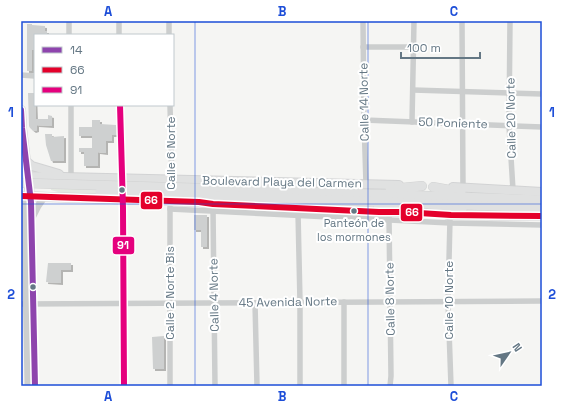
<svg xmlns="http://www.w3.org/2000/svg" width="563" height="407" font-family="'Space Grotesk',sans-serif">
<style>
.green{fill:#e4e8e1}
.building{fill:#ced0d0;filter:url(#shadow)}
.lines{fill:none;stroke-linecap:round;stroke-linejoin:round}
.secondary-casing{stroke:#d2d3d4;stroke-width:10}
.trunk-casing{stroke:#d1d2d2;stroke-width:10}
.minor{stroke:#cccece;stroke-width:5.5}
.tertiary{stroke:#cccece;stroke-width:7}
.secondary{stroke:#e0e1e1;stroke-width:8}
.trunk{stroke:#e0e1e1;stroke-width:9}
.trunk-bridge-casing{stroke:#d1d2d2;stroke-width:10;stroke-linecap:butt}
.trunk-bridge{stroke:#e0e1e1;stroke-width:9}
.bus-1-casing{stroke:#fff;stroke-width:9}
.bus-2-casing{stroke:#fff;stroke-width:9}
.bus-3-casing{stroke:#fff;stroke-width:9}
.bus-1{stroke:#8e44ad;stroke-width:6}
.bus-2{stroke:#e4002b;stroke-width:6}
.bus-3{stroke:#e5007d;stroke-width:6}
.grid{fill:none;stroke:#1d4ed8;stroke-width:1;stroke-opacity:0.55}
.bus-dot{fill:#647784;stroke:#fff;stroke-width:1.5}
.labels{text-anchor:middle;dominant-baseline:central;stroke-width:4;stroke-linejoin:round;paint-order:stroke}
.bus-label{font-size:11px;fill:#647784;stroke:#fff}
.street-label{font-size:12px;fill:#647784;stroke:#fff}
.line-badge{stroke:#fff;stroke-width:1.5}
.badge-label{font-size:11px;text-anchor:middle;font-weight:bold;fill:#fff}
.neatline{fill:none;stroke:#1d4ed8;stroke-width:1.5}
.grid-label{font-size:13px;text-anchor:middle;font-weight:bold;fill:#1d4ed8}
</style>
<defs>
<filter id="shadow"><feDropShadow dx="2" dy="2" stdDeviation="0" flood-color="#0004"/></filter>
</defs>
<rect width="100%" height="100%" fill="#f5f5f3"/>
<path class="green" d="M98 183V195L61 193 51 190V185Z"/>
<g class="building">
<path d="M27 24H32V25L45 26V31H47V35H35V50H32V71H27Z"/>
<path d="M28 93H35L36 119H48V115L52 116V126L37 125V130L34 131 30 128 29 126Z"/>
<path d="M92 120H100V124L116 125 117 135H112V141H106V153L98 152V166H84V152H79V148H92V136H79V127H92Z"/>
<path d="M45 134H52V137L64 136V161H51L46 145Z"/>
<path d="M194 215H207V247H201V230H194Z"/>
<path d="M48 263H71V270H61V283L46 282Z"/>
<path d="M164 336V369H153L152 337Z"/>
</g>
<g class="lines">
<defs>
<g id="secondary">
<path d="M21 110 22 128 30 196"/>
<path d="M26 161 32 166 59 174"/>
<path d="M21 176 399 185"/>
<path d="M453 187 542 192"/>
<path d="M21 196 199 202 213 204 379 212H403L435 213"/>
<path d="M447 215 542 216"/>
</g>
<g id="trunk">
<path d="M433 187 461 192"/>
<path d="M229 189 542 200"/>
<path d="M390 189 422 186"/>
<path d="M228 196 542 208"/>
<path d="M378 206 403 212"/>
<path d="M429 213 462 210"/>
</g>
</defs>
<use href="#secondary" class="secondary-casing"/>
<use href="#trunk" class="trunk-casing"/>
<g class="minor">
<path d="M69 21V35"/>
<path d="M119 21V35"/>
<path d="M169 21V35"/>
<path d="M363 21 364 120 366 184"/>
<path d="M462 21 463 188"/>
<path d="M510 21 509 125 513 190"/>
<path d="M363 47H413"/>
<path d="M21 75 35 76"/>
<path d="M413 90 542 94"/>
<path d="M71 105V177"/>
<path d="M120 105 122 181"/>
<path d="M170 105 172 183"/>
<path d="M364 120 542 127"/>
<path d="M412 122 414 21"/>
<path d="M122 197 124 386"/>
<path d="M213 208 215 386"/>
<path d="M170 209 450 223 542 225"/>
<path d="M298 212 300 302V386"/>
<path d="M389 217 391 376 390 386"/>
<path d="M450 219 448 302 451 386"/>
<path d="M255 303 257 386"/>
<path d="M21 304 542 301"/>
<path d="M170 386V207"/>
<path d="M344 386V302"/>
</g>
<g class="tertiary">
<path d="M22 196 24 202 25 226 28 386"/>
<path d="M30 196 35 386"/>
<path d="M32 218 38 206 45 196"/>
</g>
<use href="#secondary" class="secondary"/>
<use href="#trunk" class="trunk"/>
<defs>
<g id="trunk-bridge">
<path d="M21 183 229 189"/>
<path d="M100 192 228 196"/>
</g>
</defs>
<use href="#trunk-bridge" class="trunk-bridge-casing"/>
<use href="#trunk-bridge" class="trunk-bridge"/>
<defs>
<path id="bus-1" d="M21 110 22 128 31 202 35 386"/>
<path id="bus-2" d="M21 196 199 202 213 204 379 212H403L451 215 542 216"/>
<path id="bus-3" d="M120 105 123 208 124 386"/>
</defs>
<use href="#bus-1" class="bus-1-casing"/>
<use href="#bus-2" class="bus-2-casing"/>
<use href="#bus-3" class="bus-3-casing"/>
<use href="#bus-1" class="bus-1"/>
<use href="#bus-2" class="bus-2"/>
<use href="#bus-3" class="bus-3"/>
</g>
<path class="grid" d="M195 21V386M368 21V386M21 204H542"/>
<g class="bus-dot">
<circle cx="122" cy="190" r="3.5"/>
<circle cx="354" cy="211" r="3.5"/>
<circle cx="33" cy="287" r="3.5"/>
</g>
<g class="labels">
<g class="bus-label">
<text x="354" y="223">Panteón de<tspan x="354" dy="14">los mormones</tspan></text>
</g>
<g class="street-label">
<text transform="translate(364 102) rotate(-91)">Calle 14 Norte</text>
<text transform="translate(511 118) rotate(-91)">Calle 20 Norte</text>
<text transform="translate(453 123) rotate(2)">50 Poniente</text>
<text transform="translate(171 153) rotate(-90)">Calle 6 Norte</text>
<text transform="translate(282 182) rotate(1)">Boulevard Playa del Carmen</text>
<text transform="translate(170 293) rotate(-90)">Calle 2 Norte Bis</text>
<text transform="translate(214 295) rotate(-91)">Calle 4 Norte</text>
<text transform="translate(390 299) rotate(-91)">Calle 8 Norte</text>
<text transform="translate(449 300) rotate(-90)">Calle 10 Norte</text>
<text transform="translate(288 302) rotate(-1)">45 Avenida Norte</text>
</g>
</g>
<g class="line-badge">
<rect x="140" y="191" width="23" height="19" rx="4" fill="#e4002b"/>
<rect x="400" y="203" width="23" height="19" rx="4" fill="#e4002b"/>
<rect x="112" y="236" width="23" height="19" rx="4" fill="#e5007d"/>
</g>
<g class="badge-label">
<text x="151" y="204">66</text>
<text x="412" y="216">66</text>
<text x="123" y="249">91</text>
</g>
<rect width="563" height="407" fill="none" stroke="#ffffff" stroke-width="44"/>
<rect x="34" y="34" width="140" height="72" fill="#ffffff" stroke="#c1c9ce"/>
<rect x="42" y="47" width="20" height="6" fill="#8e44ad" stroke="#c1c9ce"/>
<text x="70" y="54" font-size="12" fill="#647784">14</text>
<rect x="42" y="67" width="20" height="6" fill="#e4002b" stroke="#c1c9ce"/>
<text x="70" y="74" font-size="12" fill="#647784">66</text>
<rect x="42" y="87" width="20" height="6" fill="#e5007d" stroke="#c1c9ce"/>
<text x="70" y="94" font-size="12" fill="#647784">91</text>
<g transform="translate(509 353) rotate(56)" stroke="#ffffff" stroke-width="3" paint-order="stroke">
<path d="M0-3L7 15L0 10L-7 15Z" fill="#647784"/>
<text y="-6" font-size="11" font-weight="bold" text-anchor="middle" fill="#647784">N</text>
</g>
<path d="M401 52v6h79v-6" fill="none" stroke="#647784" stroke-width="2"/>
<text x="407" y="52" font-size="12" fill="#647784" stroke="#ffffff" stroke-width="3" paint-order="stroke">100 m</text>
<rect x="22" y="22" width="519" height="363" class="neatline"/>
<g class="grid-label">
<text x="108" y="16">A</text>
<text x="282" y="16">B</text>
<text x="454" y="16">C</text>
<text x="11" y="117">1</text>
<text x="552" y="117">1</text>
<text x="11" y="299">2</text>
<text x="552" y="299">2</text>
<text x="108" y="401">A</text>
<text x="282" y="401">B</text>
<text x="454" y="401">C</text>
</g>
</svg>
